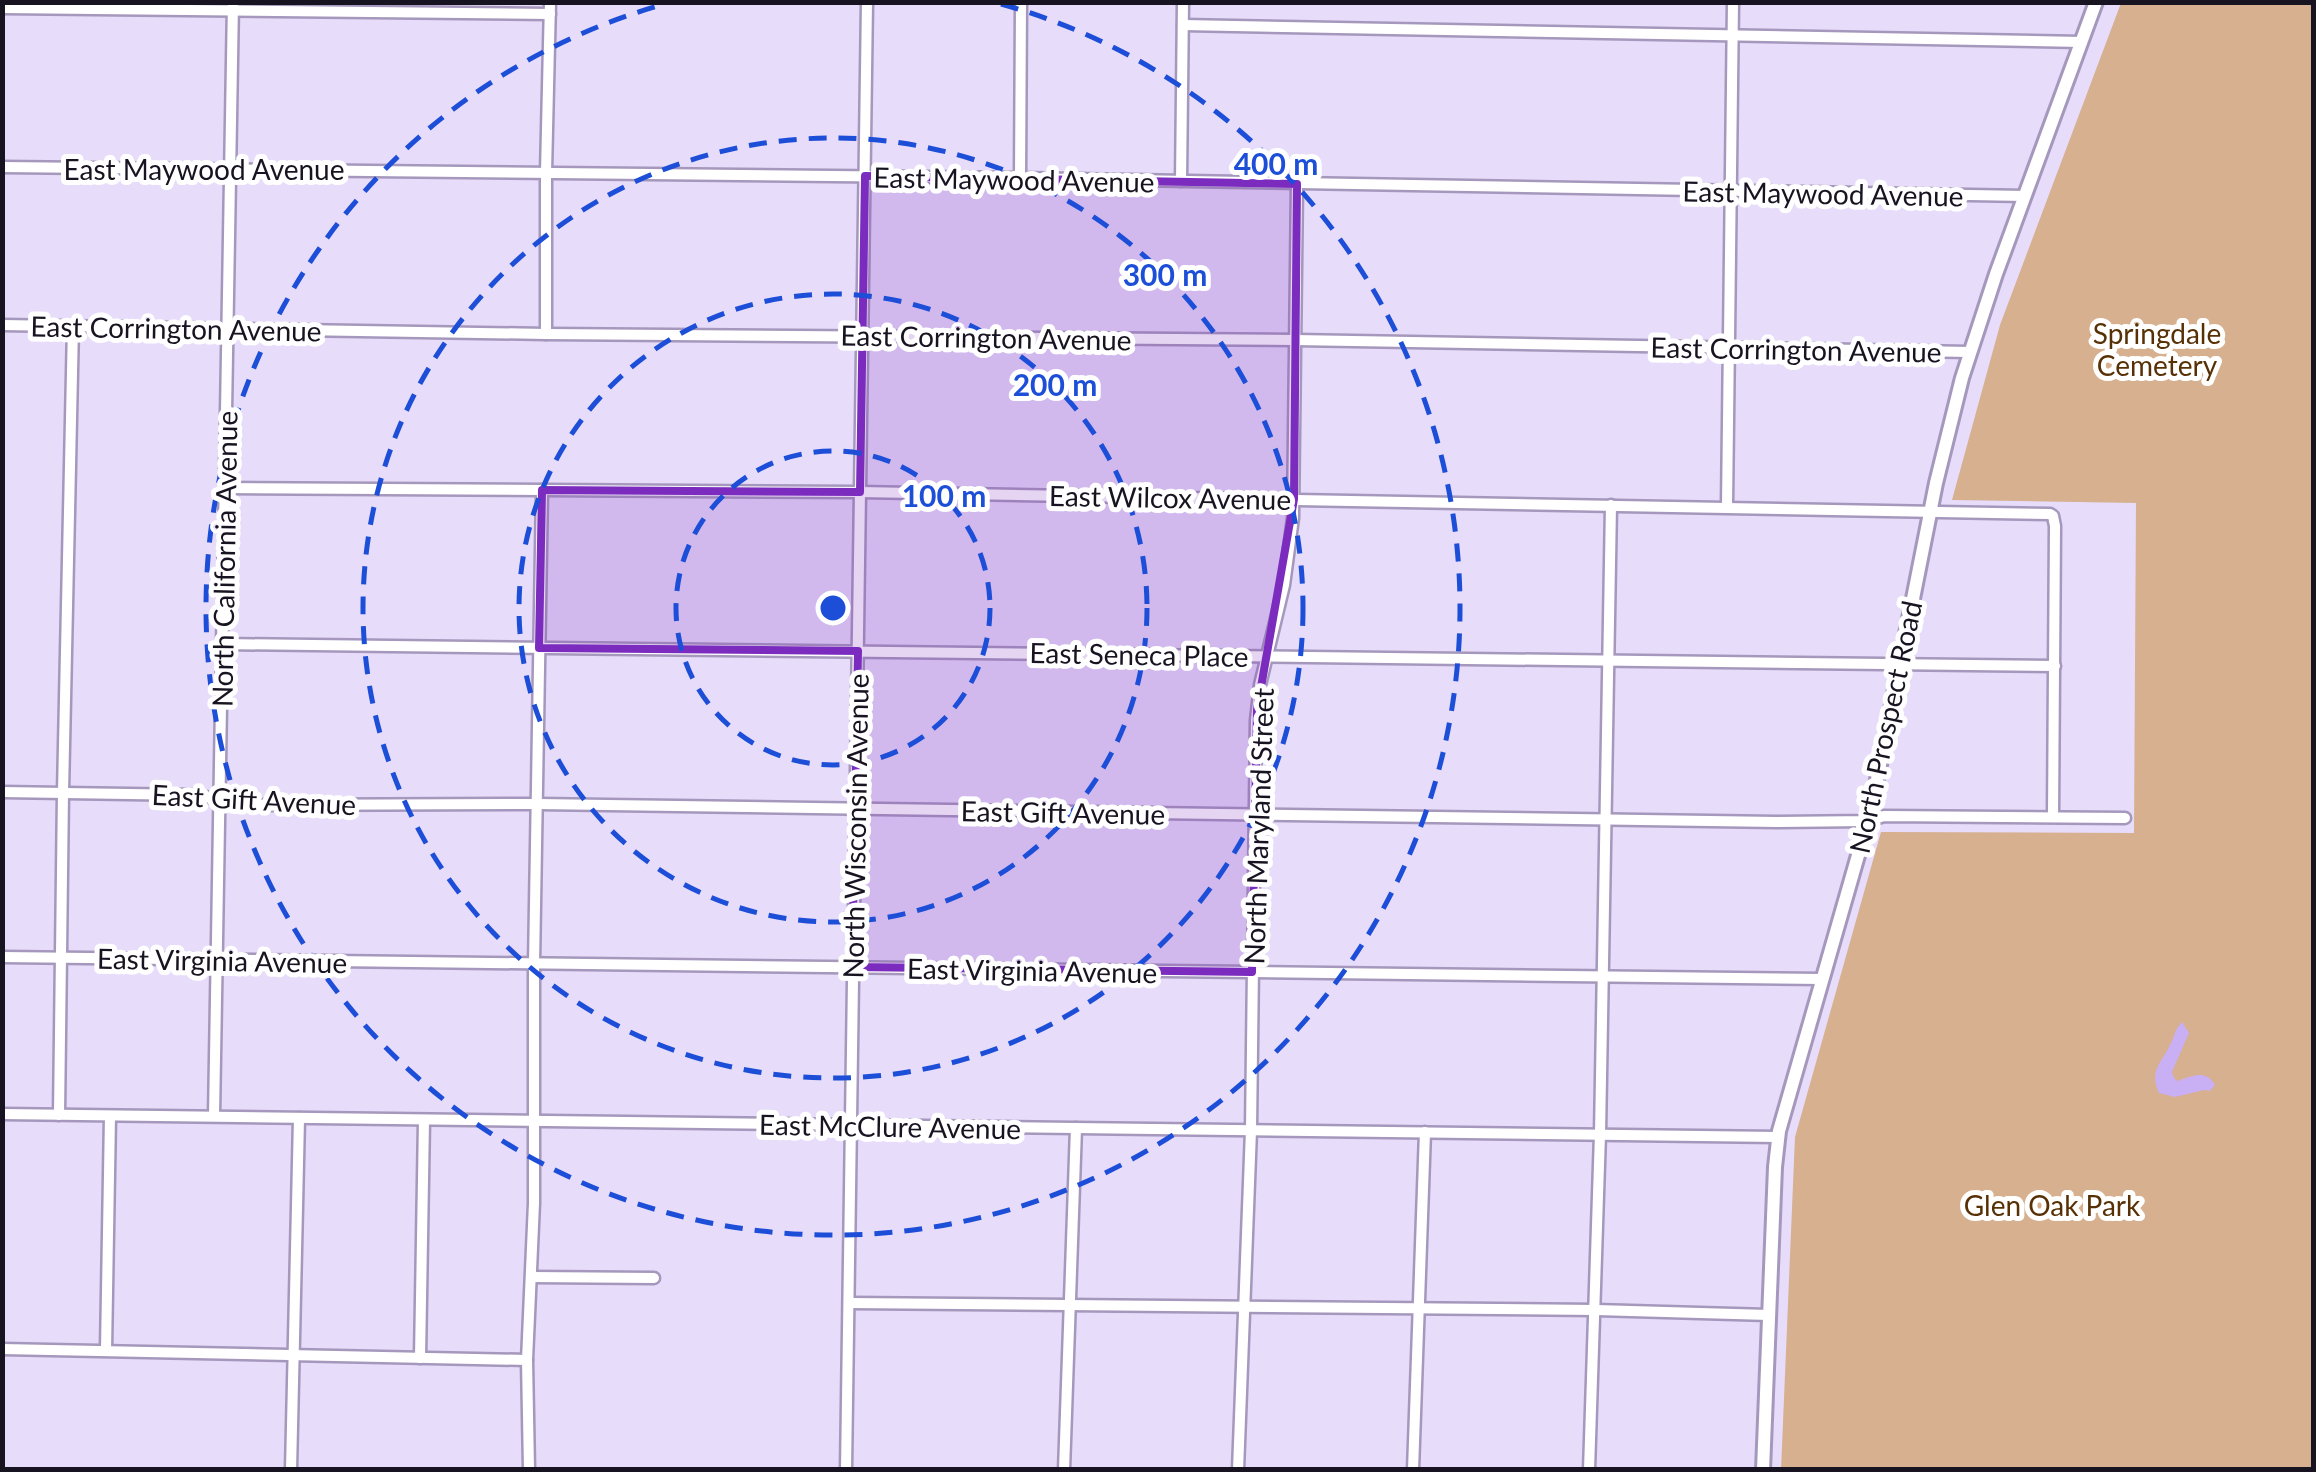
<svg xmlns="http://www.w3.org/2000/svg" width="2316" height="1472" font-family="Lato,sans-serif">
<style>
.green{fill:#d6b08f}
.water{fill:#c9aff3}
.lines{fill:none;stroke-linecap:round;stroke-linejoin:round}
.minor-casing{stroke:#a598bc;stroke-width:15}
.major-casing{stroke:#a598bc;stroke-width:18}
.minor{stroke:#fff;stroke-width:10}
.major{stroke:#fff;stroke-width:12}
.marked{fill:#7b2cbf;fill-opacity:0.2;stroke:#7b2cbf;stroke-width:8;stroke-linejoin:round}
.ring{fill:none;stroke:#1d4ed8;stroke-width:5;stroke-dasharray:18 12}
.labels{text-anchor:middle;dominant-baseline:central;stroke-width:10;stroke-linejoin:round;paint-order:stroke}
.street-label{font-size:28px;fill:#181320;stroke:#fff}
.park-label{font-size:28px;fill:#573005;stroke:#fff}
.centre{fill:#1d4ed8;stroke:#fff;stroke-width:5}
.ring-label{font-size:30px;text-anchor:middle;font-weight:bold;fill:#1d4ed8;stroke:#fff;stroke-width:10;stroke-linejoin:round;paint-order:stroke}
</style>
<rect width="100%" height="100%" fill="#e7dcfa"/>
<path class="green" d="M2121 3H2313V1469L1781 1470 1795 1137 1881 832 2134 833 2136 503 1952 500 2000 325Z"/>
<path class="water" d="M2182 1022 2189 1033 2172 1072 2174 1078 2178 1081C2192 1076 2206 1069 2215 1085L2210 1091 2204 1090 2175 1097 2159 1093C2149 1070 2161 1064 2170 1045 2175 1036 2174 1030 2182 1022Z"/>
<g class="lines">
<defs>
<g id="minor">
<path d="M2 8 550 14"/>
<path d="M1183 25 2082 42"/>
<path d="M2 167 1020 178 2025 196"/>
<path d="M1020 178 1021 2"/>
<path d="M1181 181 1183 2"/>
<path d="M2 325 546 334 1295 340 1970 352"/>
<path d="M546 334V172L550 2"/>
<path d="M226 488 860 492 2050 514 2053 516 2055 526 2053 816"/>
<path d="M1727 506 1733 2"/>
<path d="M223 644 2055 666"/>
<path d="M2 792 192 795 258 805 538 804 1777 822 1868 821 1884 816 2125 818"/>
<path d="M2 957 1822 979"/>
<path d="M2 1114 1778 1137"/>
<path d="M59 1115 63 792 73 326"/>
<path d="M214 1116 233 2"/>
<path d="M531 1277 654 1278"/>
<path d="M849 1303 1596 1310 1769 1315"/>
<path d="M2 1349 527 1360"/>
<path d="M106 1350 110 1116"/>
<path d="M420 1358 424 1120"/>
<path d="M291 1470 299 1118"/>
<path d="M529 1470 527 1360 534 1203V964L542 490"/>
<path d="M846 1470 867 2"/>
<path d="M1064 1470 1076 1128"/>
<path d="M1238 1470 1251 1130 1256 720 1260 685 1284 585 1293 518 1297 184"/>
<path d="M1413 1470 1425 1132"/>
<path d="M1589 1470 1600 1134 1611 505"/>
</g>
<path id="major" d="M1763 1470 1775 1167 1779 1131 1871 810 1936 483 1962 378 1996 274 2096 2"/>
</defs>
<use href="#minor" class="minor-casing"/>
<use href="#major" class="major-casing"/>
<use href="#minor" class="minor"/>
<use href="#major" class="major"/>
</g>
<path class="marked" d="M865 176 1297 184 1294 499 1257 710 1252 972 852 967 858 651 539 648 542 490 860 492Z"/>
<g class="ring">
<circle cx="833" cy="608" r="157"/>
<circle cx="833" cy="608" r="314"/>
<circle cx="833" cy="608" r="470"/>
<path d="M1001 4A627 627 0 1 1 665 4"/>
</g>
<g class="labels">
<g class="street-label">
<text x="204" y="169">East Maywood Avenue</text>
<text transform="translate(1014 179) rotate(1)">East Maywood Avenue</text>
<text transform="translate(1823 193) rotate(1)">East Maywood Avenue</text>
<text transform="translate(176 328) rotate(1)">East Corrington Avenue</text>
<text transform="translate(986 337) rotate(1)">East Corrington Avenue</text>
<text transform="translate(1796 349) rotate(1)">East Corrington Avenue</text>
<text transform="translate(1170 497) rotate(1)">East Wilcox Avenue</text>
<text transform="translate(224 559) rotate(-89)">North California Avenue</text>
<text transform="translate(1139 654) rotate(1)">East Seneca Place</text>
<text transform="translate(1885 727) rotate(-78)">North Prospect Road</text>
<text transform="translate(254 799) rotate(3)">East Gift Avenue</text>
<text transform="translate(1063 812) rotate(1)">East Gift Avenue</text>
<text transform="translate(855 826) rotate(-89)">North Wisconsin Avenue</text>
<text transform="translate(1258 826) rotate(-88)">North Maryland Street</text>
<text transform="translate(222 960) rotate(1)">East Virginia Avenue</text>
<text transform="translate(1032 970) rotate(1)">East Virginia Avenue</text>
<text transform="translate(890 1126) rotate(1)">East McClure Avenue</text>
</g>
<g class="park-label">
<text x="2157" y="333">Springdale<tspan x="2157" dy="32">Cemetery</tspan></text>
<text x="2052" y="1205">Glen Oak Park</text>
</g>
</g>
<circle cx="833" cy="608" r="15" class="centre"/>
<g class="ring-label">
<text x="1276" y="175">400 m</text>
<text x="1165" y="286">300 m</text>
<text x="1055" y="396">200 m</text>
<text x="944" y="507">100 m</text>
</g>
<rect width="2316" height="1472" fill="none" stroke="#181320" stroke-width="10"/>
</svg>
